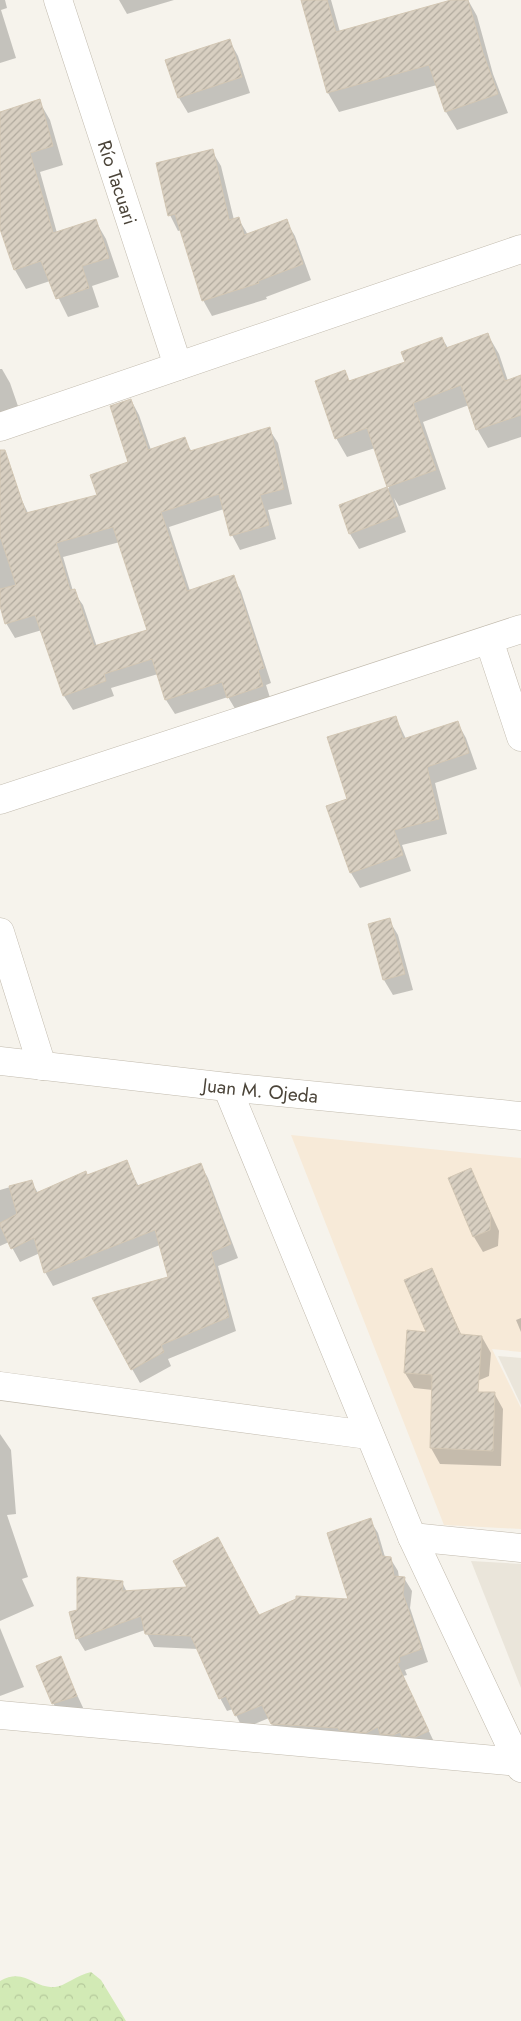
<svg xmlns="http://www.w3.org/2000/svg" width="521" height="2021" font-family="Jost,sans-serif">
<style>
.residential{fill:#eae5da}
.commercial{fill:#f7ead8}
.forest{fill:url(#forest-crowns)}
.shadow{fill:#0003;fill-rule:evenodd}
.building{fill:url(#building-hatch);stroke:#d3c7b4;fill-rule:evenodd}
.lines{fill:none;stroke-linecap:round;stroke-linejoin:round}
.minor-casing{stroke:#c2bbae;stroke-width:29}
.minor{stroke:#fff;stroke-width:28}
.labels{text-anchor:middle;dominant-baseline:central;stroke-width:4;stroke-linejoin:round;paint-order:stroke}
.street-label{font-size:19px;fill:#4b4439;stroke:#fff}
</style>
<defs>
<pattern id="forest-crowns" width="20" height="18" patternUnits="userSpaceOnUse" patternTransform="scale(1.25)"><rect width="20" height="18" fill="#d2eab5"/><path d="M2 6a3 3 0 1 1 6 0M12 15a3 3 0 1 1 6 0" fill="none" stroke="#b6ca9c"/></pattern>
<pattern id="building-hatch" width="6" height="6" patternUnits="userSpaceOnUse" patternTransform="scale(1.25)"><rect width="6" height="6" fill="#d8cfc1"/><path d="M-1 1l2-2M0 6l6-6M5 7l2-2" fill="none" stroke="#b1aa9e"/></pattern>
</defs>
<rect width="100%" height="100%" fill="#f6f3ec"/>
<g class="residential">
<path d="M498 1356 521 1358V1405Z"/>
<path d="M471 1561 521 1564V1688Z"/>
</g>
<path class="commercial" d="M291 1135 521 1158V1352L492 1349 521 1408V1529L444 1525Z"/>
<path class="forest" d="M91 1972 101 1980 126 2021H0V1981C25 1967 34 1989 55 1987 65 1986 77 1975 91 1972Z"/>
<g class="shadow">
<path d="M0 0H5L7 8 1 10 16 58 0 63Z"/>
<path d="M119 0H174L127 14Z"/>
<path d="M302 0H331L340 32 455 0H468L477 16 493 74 508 113 457 130 446 112 437 85 339 112 328 93Z"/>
<path d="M229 40 238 56 250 93 188 113 179 98Z"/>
<path d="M39 101 50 120 63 165 40 172 57 233 95 220 106 239 119 277 92 286 99 307 68 317 50 281 26 289 15 270 0 225V113Z"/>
<path d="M212 151 221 166 234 220 238 218 248 235 286 221 295 236 311 280 266 297 267 299 212 316 203 300 181 230 178 231 170 215Z"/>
<path d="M488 335 499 354 508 381 521 384V437L488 448 477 429 469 405 423 422 446 489 399 506 394 498 406 532 359 549 350 534 340 506 389 488 375 448 347 457 336 438 345 372 350 382 407 363 442 338 448 348Z"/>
<path d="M0 369H2L10 383 19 409 0 415Z"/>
<path d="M131 400 139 415 151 450 184 439 192 452 269 429 278 443 292 504 268 510 276 539 240 550 232 535 224 509 169 527 190 591 233 577 241 591 271 683 266 685 271 701 237 712 228 697 175 714 166 700 158 674 111 688 114 696 73 710 64 696 42 630 15 638 6 623 0 602V493L16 488 28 513 99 496 130 463ZM120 542 149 631 97 647 83 605 73 591 63 557Z"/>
<path d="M396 718 406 739 457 722 466 738 477 769 435 783 447 834 402 845 411 871 360 888 351 873 327 807 348 800Z"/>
<path d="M389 920 398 935 413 990 393 995 384 980 370 925Z"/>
<path d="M126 1161 139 1187 200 1164 208 1178 238 1258 218 1266 236 1331 168 1359 171 1366 140 1383 132 1369 169 1278 160 1245 53 1286 45 1272 40 1253 20 1262 9 1242 0 1246V1190L31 1181 38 1193Z"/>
<path d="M471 1170 499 1231 498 1246 483 1252 474 1237 449 1178Z"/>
<path d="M432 1270 462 1336 482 1337 491 1353 489 1376 452 1392 494 1393 503 1409 501 1466 440 1464 431 1448 433 1390 414 1388 405 1373 428 1333Z"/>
<path d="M521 1318V1332L516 1320Z"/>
<path d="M0 1434 11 1450 16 1514 7 1515 28 1577 22 1579 34 1606 0 1621Z"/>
<path d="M370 1520 378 1533 385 1557 390 1558 398 1571 399 1578H404L412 1591 410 1608 428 1662 405 1670 407 1675 403 1676 435 1744 279 1737 269 1718 243 1729 233 1709 227 1711 220 1698 198 1649 154 1647 145 1630 85 1651 77 1638 79 1611 122 1582 127 1592 259 1616 349 1601Z"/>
<path d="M0 1628 24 1687 0 1696Z"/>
<path d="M60 1658 85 1712 62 1719 53 1703Z"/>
</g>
<g class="building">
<path d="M301 0H327L336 32 451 0H468L483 53 498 94 445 112 429 65 327 93Z"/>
<path d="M230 39 242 77 178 98 165 60Z"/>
<path d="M40 99 53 146 30 153 53 233 96 219 109 258 82 266 89 288 56 299 41 261 14 270 0 229V112Z"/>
<path d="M213 149 229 220 239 217 244 235 287 219 303 264 258 281 259 283 202 301 175 214 168 216 156 163Z"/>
<path d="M488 333 505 381 521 375V415L476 430 461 385 413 403 436 470 387 487 367 428 335 439 315 381 345 370 349 381 405 362 401 352 442 337 446 348Z"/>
<path d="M131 399 148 450 185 437 190 451 270 427 284 489 260 495 269 525 230 536 219 494 161 512 187 591 234 575 264 668 258 670 263 686 227 698 222 682 165 700 152 659 104 674 106 681 63 696 35 615 5 624 0 606V589L16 585 0 536V450H5L26 513 97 495 90 475 128 462 110 406ZM113 527 147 630 94 646 75 589 70 590 56 543Z"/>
<path d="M387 487 398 516 349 534 339 505Z"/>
<path d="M396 716 403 739 458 721 469 753 427 767 439 819 394 830 403 855 350 873 326 806 347 799 327 737Z"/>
<path d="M390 918 405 974 383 980 368 924Z"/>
<path d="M127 1160 137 1186 201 1163 231 1244 211 1252 229 1317 161 1345 164 1352 131 1370 92 1298 168 1277 155 1230 44 1273 34 1238 11 1249 0 1225V1223L17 1214 9 1186 32 1180 36 1193 86 1171 87 1175Z"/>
<path d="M471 1168 491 1215 490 1230 473 1237 448 1178Z"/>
<path d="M432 1268 460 1334 482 1336 478 1392H495L493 1451 430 1448 432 1375 404 1373 407 1330 426 1332 404 1280Z"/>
<path d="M371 1518 382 1556 391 1557 394 1576 405 1577 403 1594 422 1649 399 1657 400 1662 397 1663 429 1731 415 1737 402 1736 400 1732 393 1735 380 1734 378 1727 366 1733 339 1730 338 1728 271 1724 262 1705 235 1716 226 1696 219 1699 191 1636 145 1634 141 1616 76 1639 69 1612 77 1610V1577L123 1581 122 1591 187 1587 173 1561 218 1537 259 1615 296 1599V1596L348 1599 327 1533Z"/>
<path d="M61 1656 77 1696 52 1704 36 1666Z"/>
</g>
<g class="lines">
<defs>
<g id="minor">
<path id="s1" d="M58 0 178 366"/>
<path d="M0 427 521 249"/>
<path d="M489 640 521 737"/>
<path d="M0 800 521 629"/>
<path d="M0 932 42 1066"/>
<path id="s2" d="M0 1061 227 1087 521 1116"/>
<path d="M227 1087 412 1537 521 1768"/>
<path d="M0 1386 368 1435"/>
<path d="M412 1537 521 1548"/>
<path d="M0 1715 518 1762"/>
</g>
</defs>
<use href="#minor" class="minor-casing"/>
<use href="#minor" class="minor"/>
</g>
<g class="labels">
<g class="street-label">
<text stroke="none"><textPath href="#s1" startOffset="192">Río Tacuari</textPath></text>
<text stroke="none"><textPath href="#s2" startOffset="262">Juan M. Ojeda</textPath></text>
</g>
</g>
</svg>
